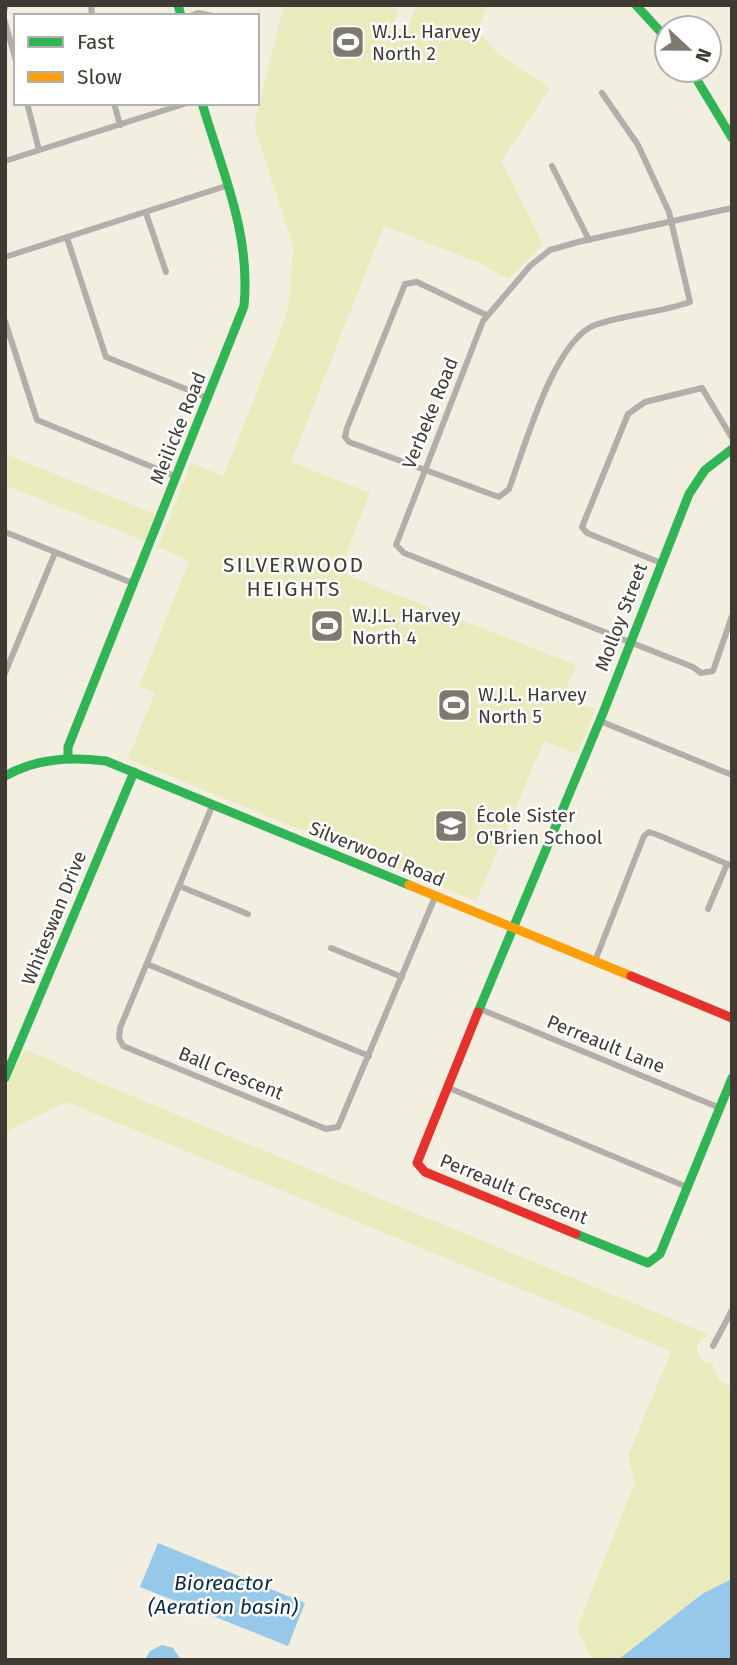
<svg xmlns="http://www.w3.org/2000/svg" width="737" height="1665" font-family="'Fira Sans',sans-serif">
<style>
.green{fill:#e9ebbc}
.water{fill:#96c8e9}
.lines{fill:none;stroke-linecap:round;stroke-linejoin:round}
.street{stroke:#b2afaa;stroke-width:6}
.fast{stroke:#30b455;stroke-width:9}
.slow{stroke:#ff9f0a;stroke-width:9}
.jam{stroke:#e5322d;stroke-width:9}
.labels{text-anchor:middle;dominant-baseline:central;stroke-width:5;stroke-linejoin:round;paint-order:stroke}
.poi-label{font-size:19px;fill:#3f3b32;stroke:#fff;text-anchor:start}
.street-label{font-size:19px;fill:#3f3b32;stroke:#fff}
.neighbourhood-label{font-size:21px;letter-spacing:2px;fill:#3f3b32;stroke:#fff}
.water-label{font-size:21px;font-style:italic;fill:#0c2d43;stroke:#fff}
</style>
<rect width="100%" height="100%" fill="#f2eee0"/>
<g class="green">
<path d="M284 5H387L399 10 394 25 406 31 417 5H487L478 30 498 54 550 88 501 161 543 244 508 279 480 263 384 226 291 462 370 493 339 572 576 665 563 696 595 709 577 754 544 741 476 901 128 759 155 693 139 686 189 561 158 547 191 463 224 476 287 314 290 291 293 246 254 126Z"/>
<path d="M5 454 155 514 145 541 5 485Z"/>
<path d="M25 1049 100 1083 708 1334 697 1344V1354L703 1361 712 1363 719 1381 732 1386V1579L702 1594 618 1660H592L577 1629 635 1482 628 1457 671 1351 67 1102 9 1130 5 1140V1090Z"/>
</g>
<g class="water">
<path d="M158 1543 305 1603 288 1646 140 1587Z"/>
<path d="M732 1579V1660H618L702 1594Z"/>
<path d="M162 1645 173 1648 181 1660H145L150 1651Z"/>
</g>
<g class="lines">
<g class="street">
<path d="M91 5 92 16"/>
<path d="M5 8V5"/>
<path d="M190 16 198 13 213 16"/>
<path d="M5 22 16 61"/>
<path d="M27 103 39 150"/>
<path d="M114 103 120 125"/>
<path d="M5 161 187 103"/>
<path d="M552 166 589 240"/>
<path d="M732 208 578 242 550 250 530 266 483 321 396 545 404 553 693 667 701 673 713 671 732 616"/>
<path d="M146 213 166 272"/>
<path d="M67 238 106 357 208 398"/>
<path d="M5 257 229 185"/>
<path d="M486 315 417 282 405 284 347 428 345 437 349 442 499 497 509 489C524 449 554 340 595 325 626 314 659 313 690 302L669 212 638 145 602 93"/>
<path d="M5 321 37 420 177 477"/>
<path d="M5 532 135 584"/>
<path d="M661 563 587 533 582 527 628 414 645 402 702 388 732 438"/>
<path d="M5 673 55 553"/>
<path d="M600 721 732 775"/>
<path d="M213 804 120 1028 119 1038 123 1046 326 1129 338 1127 435 897"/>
<path d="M179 886 248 914"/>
<path d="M708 909 727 864"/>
<path d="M331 948 402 977"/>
<path d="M595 961 644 836 649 832 658 835 732 866"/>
<path d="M147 964 369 1056"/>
<path d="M480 1009 720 1108"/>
<path d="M449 1088 687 1187"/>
<path d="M713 1346 732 1310"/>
</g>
<g class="fast">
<path d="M178 5 181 16"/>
<path d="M636 5 667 39"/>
<path d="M691 70 732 138"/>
<path d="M68 758V747L244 306C251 233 222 171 202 103"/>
<path d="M5 776C37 758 70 757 106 761L409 885"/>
<path d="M478 1012 603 713 689 494 705 470 732 449"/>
<path d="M5 1078 134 772"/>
<path d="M576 1234 648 1263 660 1254 732 1078"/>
</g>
<path class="slow" d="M409 885 631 976"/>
<g class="jam">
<path d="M631 976 732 1018"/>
<path d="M478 1012 417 1163 425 1172 576 1234"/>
</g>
</g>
<defs>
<symbol id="stadium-square" viewBox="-11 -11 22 22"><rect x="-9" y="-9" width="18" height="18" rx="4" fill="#7e7a6f" stroke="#fff"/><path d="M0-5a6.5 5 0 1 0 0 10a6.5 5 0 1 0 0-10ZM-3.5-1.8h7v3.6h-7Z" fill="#fff"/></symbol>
<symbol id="school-square" viewBox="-11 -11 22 22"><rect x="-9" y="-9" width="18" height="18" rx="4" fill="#7e7a6f" stroke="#fff"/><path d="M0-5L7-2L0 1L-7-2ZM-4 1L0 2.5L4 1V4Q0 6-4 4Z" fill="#fff"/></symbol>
</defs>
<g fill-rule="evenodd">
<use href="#stadium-square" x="329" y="23" width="38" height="38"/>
<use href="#stadium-square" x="308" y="607" width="38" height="38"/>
<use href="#stadium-square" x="435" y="686" width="38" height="38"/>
<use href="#school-square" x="432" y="807" width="38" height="38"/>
</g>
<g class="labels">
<g class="poi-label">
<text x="372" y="31">W.J.L. Harvey<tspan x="372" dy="22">North 2</tspan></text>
<text x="352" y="615">W.J.L. Harvey<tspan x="352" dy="22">North 4</tspan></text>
<text x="478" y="694">W.J.L. Harvey<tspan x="478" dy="22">North 5</tspan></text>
<text x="476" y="815">École Sister<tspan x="476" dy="22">O'Brien School</tspan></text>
</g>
<g class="street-label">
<text transform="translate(430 413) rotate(-68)">Verbeke Road</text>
<text transform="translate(178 428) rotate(-68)">Meilicke Road</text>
<text transform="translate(621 617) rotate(-69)">Molloy Street</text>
<text transform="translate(377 854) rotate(22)">Silverwood Road</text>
<text transform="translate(54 918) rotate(-68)">Whiteswan Drive</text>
<text transform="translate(606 1044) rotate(22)">Perreault Lane</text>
<text transform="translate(231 1073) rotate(22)">Ball Crescent</text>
<text transform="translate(514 1189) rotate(22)">Perreault Crescent</text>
</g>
<g class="neighbourhood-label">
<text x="294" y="565">SILVERWOOD<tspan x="294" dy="24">HEIGHTS</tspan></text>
</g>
<g class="water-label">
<text x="223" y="1583">Bioreactor<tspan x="223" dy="24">(Aeration basin)</tspan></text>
</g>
</g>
<rect width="737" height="1665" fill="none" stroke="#3f3b32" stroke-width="14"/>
<rect x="14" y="14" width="245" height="91" fill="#ffffff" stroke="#b2b1ad" stroke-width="2"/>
<rect x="28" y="37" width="35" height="10" fill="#30b455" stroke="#b2b1ad" stroke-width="2"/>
<text x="77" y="49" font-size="21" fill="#3f3b32">Fast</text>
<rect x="28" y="72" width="35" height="10" fill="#ff9f0a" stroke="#b2b1ad" stroke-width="2"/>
<text x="77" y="84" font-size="21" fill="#3f3b32">Slow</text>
<g transform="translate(688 49) rotate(112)"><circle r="33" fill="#ffffff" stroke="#b2b1ad" stroke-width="2"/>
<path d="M0-5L12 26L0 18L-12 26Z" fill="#7e7a6f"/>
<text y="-10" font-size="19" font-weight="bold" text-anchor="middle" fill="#3f3b32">N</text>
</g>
</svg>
